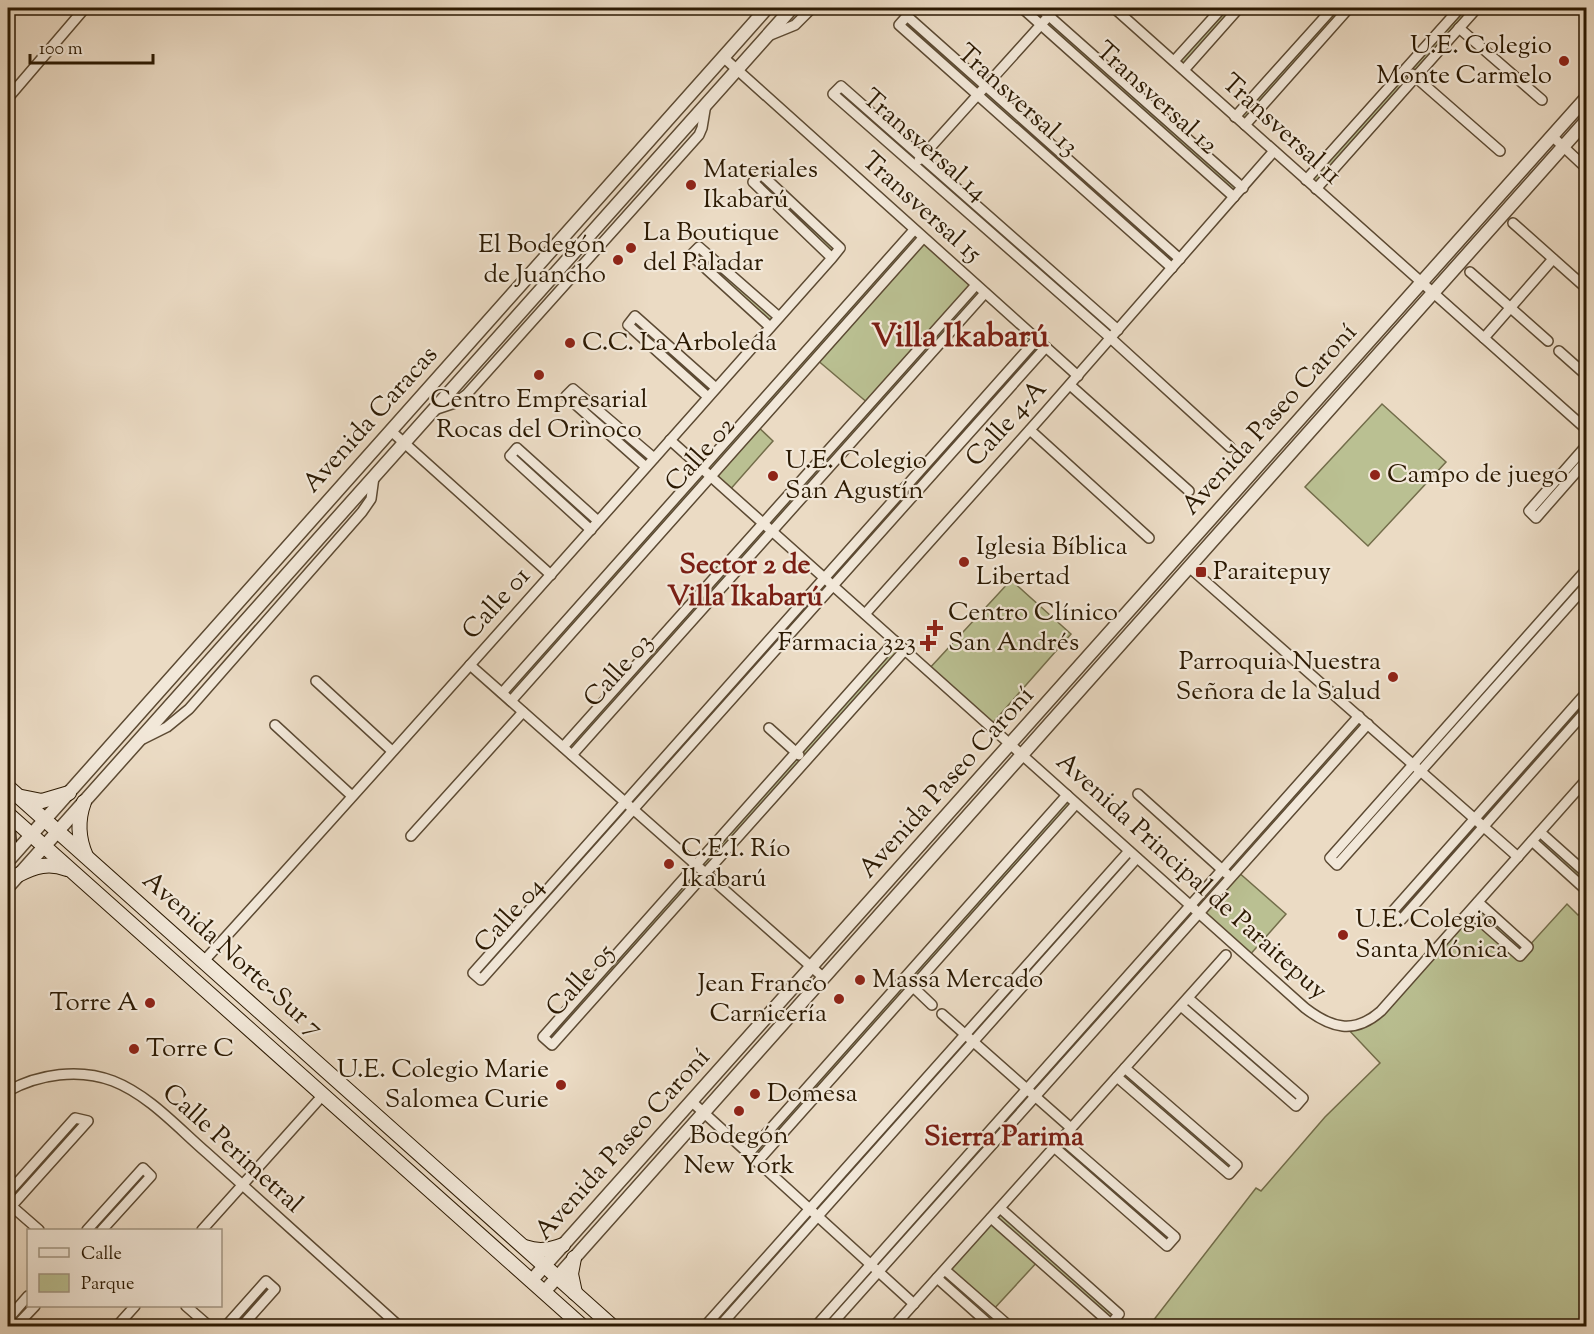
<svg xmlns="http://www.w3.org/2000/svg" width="1594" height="1334" font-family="'Sorts Mill Goudy',serif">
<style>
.green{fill:#bac092;stroke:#736d4a;stroke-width:1.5}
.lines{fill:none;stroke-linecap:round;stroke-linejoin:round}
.minor-casing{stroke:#5c4a33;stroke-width:12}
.tertiary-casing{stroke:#5c4a33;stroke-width:15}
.secondary-casing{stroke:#2c1a03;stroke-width:16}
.minor{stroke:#f2e8d9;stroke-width:9}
.tertiary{stroke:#f2e8d9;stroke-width:12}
.secondary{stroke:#f2e8d9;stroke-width:14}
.poi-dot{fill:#8f2418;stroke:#f2e8d9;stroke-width:2}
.labels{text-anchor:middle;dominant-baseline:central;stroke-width:4.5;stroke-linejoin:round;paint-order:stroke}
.poi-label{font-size:26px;fill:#2c1a03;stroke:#f2e8d9;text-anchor:start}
.street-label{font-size:26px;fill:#2c1a03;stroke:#f2e8d9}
.quarter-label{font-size:28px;font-weight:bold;fill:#7a1f14;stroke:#f2e8d9}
.district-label{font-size:32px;font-weight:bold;fill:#7a1f14;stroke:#f2e8d9}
</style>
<rect width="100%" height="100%" fill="#ebdbc4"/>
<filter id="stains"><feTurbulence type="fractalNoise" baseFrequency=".00333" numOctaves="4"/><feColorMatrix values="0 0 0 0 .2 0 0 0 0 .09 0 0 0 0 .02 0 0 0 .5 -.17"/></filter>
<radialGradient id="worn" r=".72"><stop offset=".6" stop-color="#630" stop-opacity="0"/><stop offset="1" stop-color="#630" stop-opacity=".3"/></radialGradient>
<g class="green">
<path d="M1023 8H1040L1243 188 1234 197Z"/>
<path d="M1222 8H1239L1183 70 1174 62Z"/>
<path d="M1333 8H1349L1244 125 1235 117Z"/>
<path d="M1460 8H1477L1316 189 1306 180Z"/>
<path d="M907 16 1180 259 1173 268 899 25Z"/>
<path d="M841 86 1118 330 1111 338 833 94Z"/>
<path d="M761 174 840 248 833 257 753 182Z"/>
<path d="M914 230 985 293 572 755 563 747 869 404 816 359 756 425 773 441 728 492 711 477 510 701 502 693Z"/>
<path d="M699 247 779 317 770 327 691 256Z"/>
<path d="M635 316 716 388 708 397 628 325Z"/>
<path d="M1037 339 1046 347 481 980 474 973Z"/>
<path d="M573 389 653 458 646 467 566 396Z"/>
<path d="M1382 404 1446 462 1368 546 1305 487Z"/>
<path d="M517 448 598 521 590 530 510 456Z"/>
<path d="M1011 580 1071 634 990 726 928 670Z"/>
<path d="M895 641 905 650 552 1045 543 1037Z"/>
<path d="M1586 693V711L1401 920 1392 912Z"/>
<path d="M1359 716 1368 724 1237 871 1286 914 1248 957 1199 914 830 1326H816Z"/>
<path d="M1067 795 1076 804 757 1162 748 1154Z"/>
<path d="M1540 832 1586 873V890L1532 841Z"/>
<path d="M1129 851 1137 858 720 1326H705Z"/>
<path d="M1478 902 1528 947 1567 904 1578 915 1586 910V1326H1149L1256 1188 1261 1191 1325 1117 1380 1063 1345 1026 1368 1020Z"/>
<path d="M1125 1068 1237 1165 1229 1174 1117 1077Z"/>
<path d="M75 1118 88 1121 8 1210V1193Z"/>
<path d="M1062 1139 1175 1237 1167 1246 1054 1147Z"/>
<path d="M143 1168 151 1176 102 1230H87Z"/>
<path d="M1000 1208 1119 1314 1111 1324 1039 1260 992 1311 1009 1326H991L937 1278Z"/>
<path d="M266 1281 275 1289 242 1326H226Z"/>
</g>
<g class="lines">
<defs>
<g id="minor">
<path d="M1022 8 1234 197"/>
<path d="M1040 8 1243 188"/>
<path d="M1114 8 1586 429"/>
<path d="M1459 28 1542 100"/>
<path d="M768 36 795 25 812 8"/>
<path d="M723 57 1078 376"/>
<path d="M1174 61 1222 8"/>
<path d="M1184 70 1239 8"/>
<path d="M1412 74 1500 151"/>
<path d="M8 98 85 8"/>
<path d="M1235 117 1333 8"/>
<path d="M1245 125 1349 8"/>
<path d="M1552 136 1586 168"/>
<path d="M919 160 1056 8"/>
<path d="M1306 180 1460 8"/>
<path d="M1316 189 1477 8"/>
<path d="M1513 223 1586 288"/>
<path d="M1172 268 899 25 907 16 1180 259"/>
<path d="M1470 272 1548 341"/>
<path d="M770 327 691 255 699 247 779 317"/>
<path d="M1118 330 841 86 833 94 1105 333 1230 447"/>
<path d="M1484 338 1553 259"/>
<path d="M1037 339 473 973 481 980 1046 347"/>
<path d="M1559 351 1586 375"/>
<path d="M1070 385 1189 491"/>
<path d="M708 397 628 325 635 316 716 388"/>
<path d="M434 410 455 403 467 394 699 135 702 128 706 104"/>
<path d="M1030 430 1149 538"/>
<path d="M391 431 551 575"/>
<path d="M670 440 1305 1008C1331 1028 1354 1035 1381 1011L1586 780"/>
<path d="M1586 446 1529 511 1536 518 1586 461"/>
<path d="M646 467 566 396 573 389 654 458"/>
<path d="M591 530 510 456 517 448 598 521"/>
<path d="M1189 567 1518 857"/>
<path d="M1586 570 1330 858 1337 865 1586 586"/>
<path d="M865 614 1043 415 1274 151"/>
<path d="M895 641 543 1037 552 1045 905 650"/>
<path d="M470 665 824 978"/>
<path d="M316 681 392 751"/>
<path d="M502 693 914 230"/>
<path d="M1586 693 1392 912 1401 920 1586 711"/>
<path d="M511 701 923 238"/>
<path d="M275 725 352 796"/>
<path d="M769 728 799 755"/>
<path d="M143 739 167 727 189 709 362 512 371 499 374 477"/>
<path d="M563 747 976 285"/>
<path d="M572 755 985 293"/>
<path d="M1138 794 1227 874"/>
<path d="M1540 832 1586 873"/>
<path d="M411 836 523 712"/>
<path d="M1532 841 1586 890"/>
<path d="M1470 912 1520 956 1528 947 1478 902"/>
<path d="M203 962C415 729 623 493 832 258L840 248 761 174 753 182 832 258"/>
<path d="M910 984 932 1005"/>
<path d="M1181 1006 1296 1106 1303 1098 1188 998"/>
<path d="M942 1014 1071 1128"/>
<path d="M1117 1077 1229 1174 1237 1165 1125 1068"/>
<path d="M8 1091C39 1074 79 1068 113 1081 149 1095 178 1128 207 1153 271 1210 335 1269 399 1326"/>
<path d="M692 1102 914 1304"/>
<path d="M1054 1147 1167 1246 1175 1237 1062 1139"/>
<path d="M748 1154 1067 795"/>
<path d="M757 1162 1076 804"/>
<path d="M8 1193 75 1118 88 1121 8 1210"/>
<path d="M8 1203 39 1230"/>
<path d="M991 1218 1111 1324 1119 1314 1000 1208"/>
<path d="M87 1230 143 1168 151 1176 102 1230"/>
<path d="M202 1230 323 1095"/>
<path d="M945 1270 1009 1326"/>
<path d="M937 1278 991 1326"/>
<path d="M186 1306 209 1326"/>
<path d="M8 1319 28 1296"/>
<path d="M16 1326 35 1306"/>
<path d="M117 1326 135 1306"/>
<path d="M226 1326 266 1281 275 1289 242 1326"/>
<path d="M705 1326 1129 851"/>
<path d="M720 1326 1137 858"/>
<path d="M816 1326 1359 716"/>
<path d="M830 1326 1368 724"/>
<path d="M894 1326 1226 955"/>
</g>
<g id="tertiary">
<path d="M8 861 767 8"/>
<path d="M8 887 792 8"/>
<path d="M531 1281 1586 98"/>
<path d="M544 1292 1586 121"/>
</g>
<g id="secondary">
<path d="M8 787 612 1326"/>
<path d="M22 797 42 801 69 793"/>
<path d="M84 802C77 821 78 838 86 856"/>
<path d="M8 814 582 1326"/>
<path d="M8 828 9 843 8 857"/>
<path d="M18 875C35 866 49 862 67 869"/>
<path d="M525 1247C539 1252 549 1250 563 1245"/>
<path d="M574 1258 571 1274 575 1293"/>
</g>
</defs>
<use href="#minor" class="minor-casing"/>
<use href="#tertiary" class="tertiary-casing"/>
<use href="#secondary" class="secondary-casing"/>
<use href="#minor" class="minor"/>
<use href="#tertiary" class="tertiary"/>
<use href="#secondary" class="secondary"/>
</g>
<g class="poi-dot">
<circle cx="1564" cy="61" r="6"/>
<circle cx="691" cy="185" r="6"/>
<circle cx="631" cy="248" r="6"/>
<circle cx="618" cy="260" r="6"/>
<circle cx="570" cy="343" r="6"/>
<circle cx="539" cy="375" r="6"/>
<circle cx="1375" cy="475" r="6"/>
<circle cx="773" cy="476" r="6"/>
<circle cx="964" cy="562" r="6"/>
<rect x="1195" y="566" width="12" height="12" rx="3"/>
<path d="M932 619h6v6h6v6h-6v6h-6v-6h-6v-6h6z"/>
<path d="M925 634h6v6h6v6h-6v6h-6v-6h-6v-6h6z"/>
<circle cx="1393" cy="677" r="6"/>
<circle cx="669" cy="864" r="6"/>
<circle cx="1343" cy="935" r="6"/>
<circle cx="860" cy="980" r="6"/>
<circle cx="839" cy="999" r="6"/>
<circle cx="150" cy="1003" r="6"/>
<circle cx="134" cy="1049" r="6"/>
<circle cx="561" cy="1085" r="6"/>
<circle cx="755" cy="1094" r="6"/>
<circle cx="739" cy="1111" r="6"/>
</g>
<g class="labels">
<g class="poi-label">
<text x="1552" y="46" text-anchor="end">U.E. Colegio<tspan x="1552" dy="30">Monte Carmelo</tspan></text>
<text x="703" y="170">Materiales<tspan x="703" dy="30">Ikabarú</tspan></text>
<text x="643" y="233">La Boutique<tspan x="643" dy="30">del Paladar</tspan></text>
<text x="606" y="245" text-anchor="end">El Bodegón<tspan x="606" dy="30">de Juancho</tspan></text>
<text x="582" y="343">C.C. La Arboleda</text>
<text x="539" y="400" text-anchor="middle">Centro Empresarial<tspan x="539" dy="30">Rocas del Orinoco</tspan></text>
<text x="785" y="461">U.E. Colegio<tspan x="785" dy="30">San Agustín</tspan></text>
<text x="1387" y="475">Campo de juego</text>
<text x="976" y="547">Iglesia Bíblica<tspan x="976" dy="30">Libertad</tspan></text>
<text x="1213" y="572">Paraitepuy</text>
<text x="948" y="613">Centro Clínico<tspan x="948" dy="30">San Andrés</tspan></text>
<text x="916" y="643" text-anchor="end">Farmacia 323</text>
<text x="1381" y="662" text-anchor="end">Parroquia Nuestra<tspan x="1381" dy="30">Señora de la Salud</tspan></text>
<text x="681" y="849">C.E.I. Río<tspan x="681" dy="30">Ikabarú</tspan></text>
<text x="1355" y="920">U.E. Colegio<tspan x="1355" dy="30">Santa Mónica</tspan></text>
<text x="872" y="980">Massa Mercado</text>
<text x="827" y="984" text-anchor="end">Jean Franco<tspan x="827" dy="30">Carnicería</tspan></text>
<text x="138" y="1003" text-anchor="end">Torre A</text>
<text x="146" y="1049">Torre C</text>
<text x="549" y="1070" text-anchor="end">U.E. Colegio Marie<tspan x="549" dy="30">Salomea Curie</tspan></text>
<text x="767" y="1094">Domesa</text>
<text x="739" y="1136" text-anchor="middle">Bodegón<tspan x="739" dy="30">New York</tspan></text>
</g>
<g class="street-label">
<text transform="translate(1156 99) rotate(42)">Transversal 12</text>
<text transform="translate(1017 101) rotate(42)">Transversal 13</text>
<text transform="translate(1281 130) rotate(42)">Transversal 11</text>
<text transform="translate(924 146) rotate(41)">Transversal 14</text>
<text transform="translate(921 208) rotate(42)">Transversal 15</text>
<text transform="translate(371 420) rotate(-48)">Avenida Caracas</text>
<text transform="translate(1270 420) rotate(-48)">Avenida Paseo Caroní</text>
<text transform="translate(1007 424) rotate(-48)">Calle 4-A</text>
<text transform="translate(701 455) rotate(-48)">Calle 02</text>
<text transform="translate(497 604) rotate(-48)">Calle 01</text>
<text transform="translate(619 671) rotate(-48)">Calle 03</text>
<text transform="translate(947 783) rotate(-48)">Avenida Paseo Caroní</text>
<text transform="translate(1191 877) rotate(42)">Avenida Principal de Paraitepuy</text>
<text transform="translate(510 916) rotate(-48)">Calle 04</text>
<text transform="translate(232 955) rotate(42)">Avenida Norte-Sur 7</text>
<text transform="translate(581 981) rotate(-48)">Calle 05</text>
<text transform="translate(623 1145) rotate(-48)">Avenida Paseo Caroní</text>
<text transform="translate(232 1149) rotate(42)">Calle Perimetral</text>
</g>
<g class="quarter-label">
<text x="745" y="566">Sector 2 de<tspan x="745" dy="32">Villa Ikabarú</tspan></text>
<text x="1004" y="1138">Sierra Parima</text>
</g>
<g class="district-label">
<text x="960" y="338">Villa Ikabarú</text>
</g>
</g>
<rect width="1594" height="1334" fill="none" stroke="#ebdbc4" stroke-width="30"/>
<rect x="9" y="9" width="1576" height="1316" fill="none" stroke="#2c1a03" stroke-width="3"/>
<rect x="15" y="15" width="1564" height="1304" fill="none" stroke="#2c1a03" stroke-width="1.5"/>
<rect x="27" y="1229" width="195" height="78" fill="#f2e8d9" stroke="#a39683" stroke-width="1.5"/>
<rect x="39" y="1248" width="30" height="9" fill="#f2e8d9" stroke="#a39683" stroke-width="1.5"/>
<text x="81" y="1259" font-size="18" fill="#2c1a03">Calle</text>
<rect x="39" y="1274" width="30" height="18" fill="#bac092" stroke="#a39683" stroke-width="1.5"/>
<text x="81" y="1289" font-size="18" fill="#2c1a03">Parque</text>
<path d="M30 54v9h123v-9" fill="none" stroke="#2c1a03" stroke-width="3"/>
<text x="39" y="54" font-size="18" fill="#2c1a03" stroke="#f2e8d9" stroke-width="4.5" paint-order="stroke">100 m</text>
<rect width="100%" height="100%" filter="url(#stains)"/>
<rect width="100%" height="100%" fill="url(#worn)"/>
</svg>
